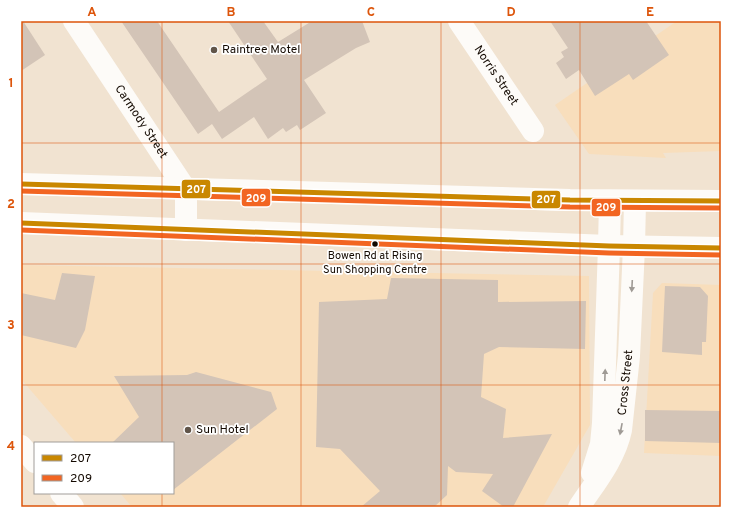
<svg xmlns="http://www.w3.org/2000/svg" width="742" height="528" font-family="Overpass,sans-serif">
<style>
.built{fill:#f8debc}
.building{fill:#d3c4b7}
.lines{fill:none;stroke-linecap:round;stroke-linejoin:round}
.street{stroke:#fdfbf8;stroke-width:22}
.secondary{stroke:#fdfbf8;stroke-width:22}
.primary{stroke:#fdfbf8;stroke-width:22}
.bus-1-casing{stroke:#fff;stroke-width:8}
.bus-2-casing{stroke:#fff;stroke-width:8}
.bus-1{stroke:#c98700;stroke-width:5}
.bus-2{stroke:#f26522;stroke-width:5}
.oneway{fill:#9f9a95}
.grid{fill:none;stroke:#dd550b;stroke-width:1;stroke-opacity:0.55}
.poi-dot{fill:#615549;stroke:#fff;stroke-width:1.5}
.bus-dot{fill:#130900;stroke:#fff;stroke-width:1.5}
.labels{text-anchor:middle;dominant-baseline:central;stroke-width:3.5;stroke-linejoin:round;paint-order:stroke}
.bus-label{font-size:11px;fill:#130900;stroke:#fff}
.poi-label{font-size:12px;fill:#130900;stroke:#fff;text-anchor:start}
.street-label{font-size:12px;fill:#130900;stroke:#fff}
.line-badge{stroke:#fff;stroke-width:1.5}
.badge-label{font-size:11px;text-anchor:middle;font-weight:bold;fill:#fff}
.neatline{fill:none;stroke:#dd550b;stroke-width:1.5}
.grid-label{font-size:13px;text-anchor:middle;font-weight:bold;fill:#dd550b}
</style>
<rect width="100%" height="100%" fill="#f1e3d1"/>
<g class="built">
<path d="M677 21H721V151L663 153 666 158 589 154 555 105Z"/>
<path d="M21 265 589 276 590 425 543 507H132L120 493H173V443H76L21 379Z"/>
<path d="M662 283 721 285V456L644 453 653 293Z"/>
</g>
<g class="building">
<path d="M21 21H23L45 55 21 71Z"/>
<path d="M121 21H157L219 112 267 79 228 21H263L278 42 312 21H362L370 42 356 48 304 80 326 113 300 130 297 125 286 132 283 128 268 139 254 117 222 139 212 124 198 134Z"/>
<path d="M550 21H646L669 55 633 80 629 74 595 96 579 70 566 79 556 63 564 57 561 52 568 48Z"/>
<path d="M62 273 95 276 85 330 76 348 21 335V293L55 300Z"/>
<path d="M391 278 498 280V302L586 301 585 349 499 347 484 354 481 397 506 409 503 438 552 434 513 507H504L482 491 493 474 456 472 448 466 447 495 434 507H361L380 491 340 449 316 447 319 302 387 299Z"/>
<path d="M665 286 700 287 708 296 706 342H702V355L662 352Z"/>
<path d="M196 372 271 392 277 409 173 490V443H112L139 417 114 376 187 375Z"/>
<path d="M645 410 721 411V443L645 441Z"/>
</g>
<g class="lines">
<g class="street">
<path id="s1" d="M74 21 186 190V230"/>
<path id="s2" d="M459 21 533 131"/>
</g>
<g class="secondary">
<path d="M592 473 601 444 603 423 609 246"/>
<path id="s3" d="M579 507C595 483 615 459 621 430L629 356 634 247"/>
</g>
<g class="primary">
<path d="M21 184 570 200 721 201"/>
<path d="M21 223 609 246 721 248"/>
<path d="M609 246 610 201"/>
<path d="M634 247 635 201"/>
<path d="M21 446 35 462"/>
<path d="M61 493 73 507"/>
</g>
<defs>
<g id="bus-1">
<path d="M21 184 570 200 721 201"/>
<path d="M21 223 609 246 721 248"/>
</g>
<g id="bus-2">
<path d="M21 191 570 207 721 208"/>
<path d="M21 230 609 253 721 255"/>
</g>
</defs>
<use href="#bus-1" class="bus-1-casing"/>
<use href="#bus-2" class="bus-2-casing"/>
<use href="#bus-1" class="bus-1"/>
<use href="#bus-2" class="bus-2"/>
</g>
<defs><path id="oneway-solid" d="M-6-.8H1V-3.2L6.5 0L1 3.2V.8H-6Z"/></defs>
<g class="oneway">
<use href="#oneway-solid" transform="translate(632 286) rotate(93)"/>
<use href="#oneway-solid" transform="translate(605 375) rotate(-88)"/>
<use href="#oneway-solid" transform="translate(621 429) rotate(101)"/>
</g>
<path class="grid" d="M162 21V443M301 21V507M441 21V507M580 21V507M21 143H721M21 264H721M21 385H721M162 493V507"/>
<g class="poi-dot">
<circle cx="214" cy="50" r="4"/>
<circle cx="188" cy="430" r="4"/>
</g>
<circle class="bus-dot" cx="375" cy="244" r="3.5"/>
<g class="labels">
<g class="bus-label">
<text x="375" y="256">Bowen Rd at Rising<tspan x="375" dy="14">Sun Shopping Centre</tspan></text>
</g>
<g class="poi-label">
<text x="222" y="50">Raintree Motel</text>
<text x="196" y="430">Sun Hotel</text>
</g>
<g class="street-label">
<text stroke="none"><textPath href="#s2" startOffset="66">Norris Street</textPath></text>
<text stroke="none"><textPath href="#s1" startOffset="121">Carmody Street</textPath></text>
<text stroke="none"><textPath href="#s3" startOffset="136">Cross Street</textPath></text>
</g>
</g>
<g class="line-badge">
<rect x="181" y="179" width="30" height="20" rx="4" fill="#c98700"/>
<rect x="241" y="188" width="30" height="19" rx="4" fill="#f26522"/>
<rect x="531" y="190" width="30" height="19" rx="4" fill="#c98700"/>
<rect x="591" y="198" width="30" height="19" rx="4" fill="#f26522"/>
</g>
<g class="badge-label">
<text x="196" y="193">207</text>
<text x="256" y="202">209</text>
<text x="546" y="203">207</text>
<text x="606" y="211">209</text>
</g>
<rect width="742" height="528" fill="none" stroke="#ffffff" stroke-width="44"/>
<rect x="34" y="442" width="140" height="52" fill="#ffffff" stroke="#a19d99"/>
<rect x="42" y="455" width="20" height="6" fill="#c98700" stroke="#a19d99"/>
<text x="70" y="462" font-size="12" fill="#130900">207</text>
<rect x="42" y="475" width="20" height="6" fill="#f26522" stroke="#a19d99"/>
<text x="70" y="482" font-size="12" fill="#130900">209</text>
<rect x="22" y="22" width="698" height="484" class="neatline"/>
<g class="grid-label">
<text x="92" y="16">A</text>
<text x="231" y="16">B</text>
<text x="371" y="16">C</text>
<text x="511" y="16">D</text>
<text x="650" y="16">E</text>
<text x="11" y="87">1</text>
<text x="11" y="208">2</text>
<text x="11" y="329">3</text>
<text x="11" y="450">4</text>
</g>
</svg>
